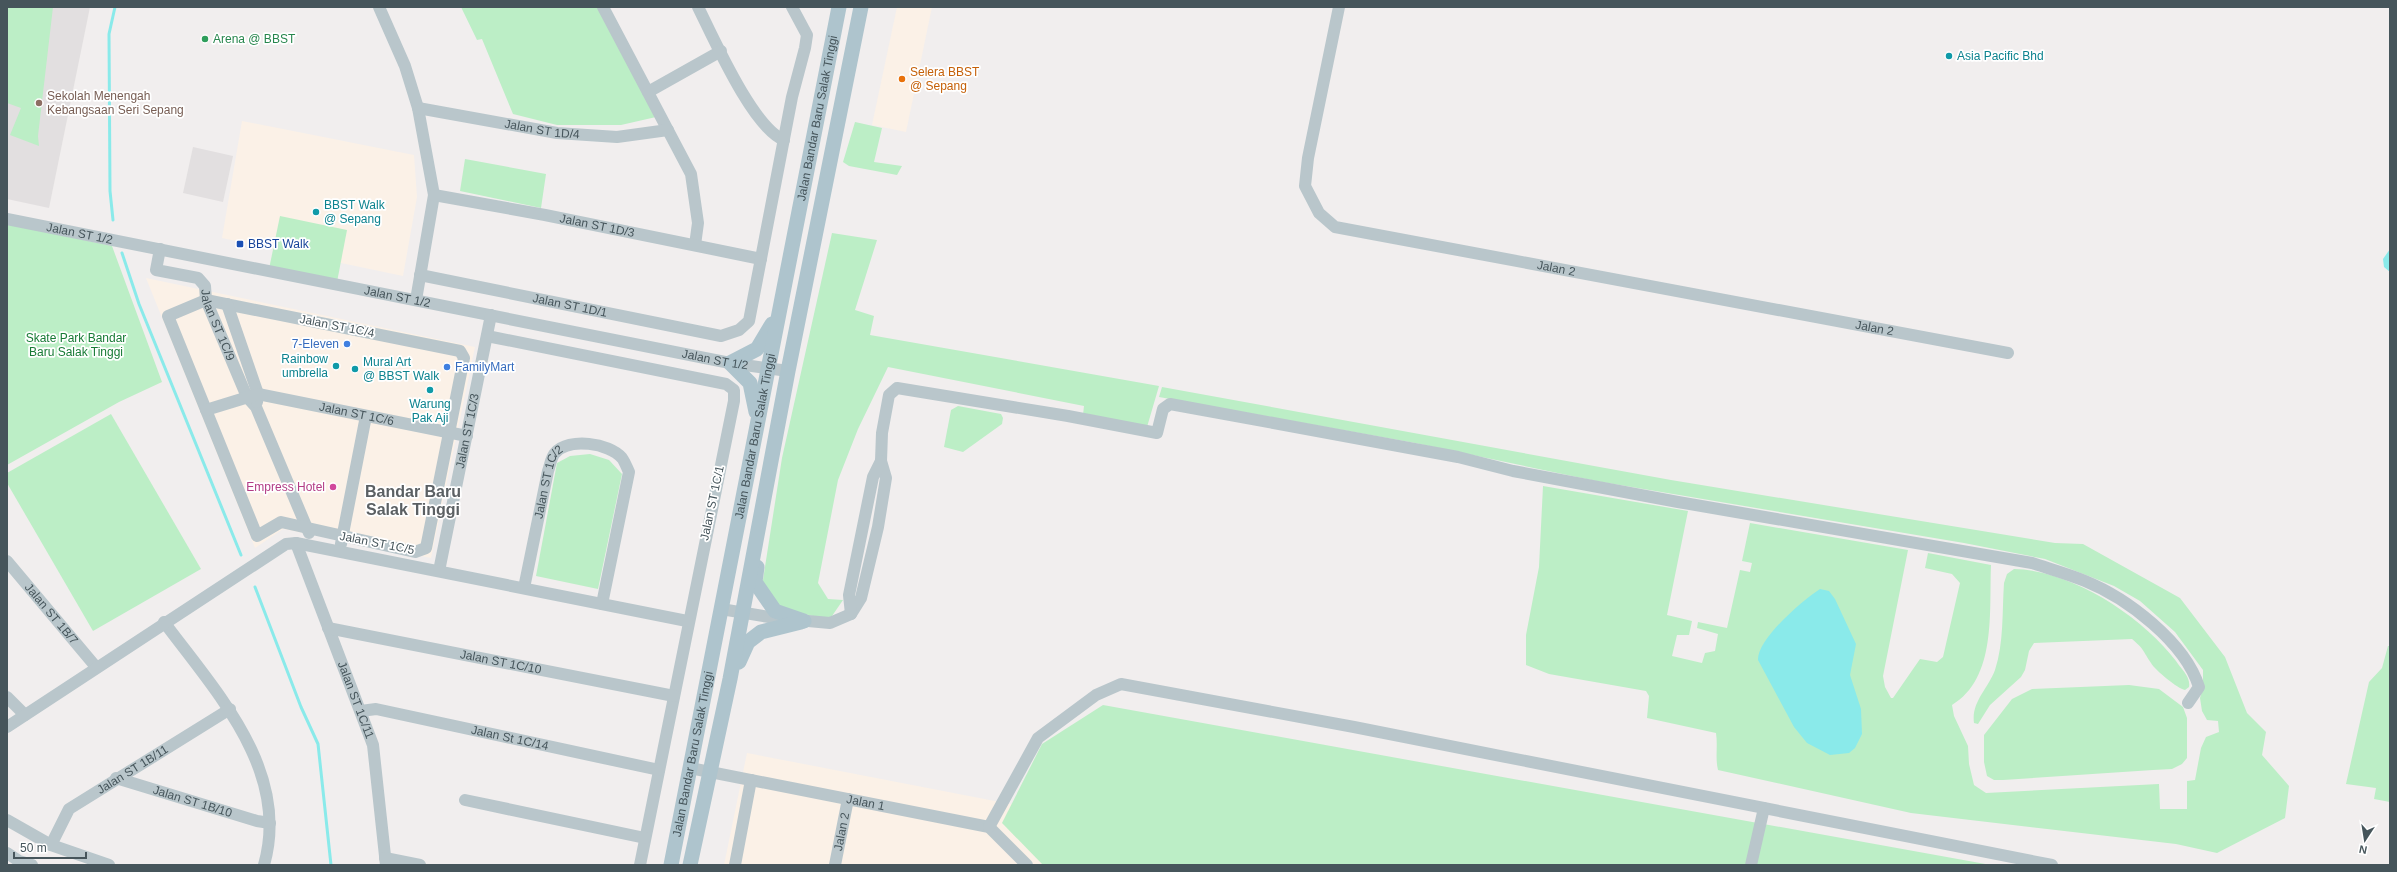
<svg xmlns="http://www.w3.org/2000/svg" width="2397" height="872" font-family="Helvetica,sans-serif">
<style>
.commercial{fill:#fbf1e7}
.education{fill:#e2dfe0}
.green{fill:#bceec6}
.water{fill:#8aeaea}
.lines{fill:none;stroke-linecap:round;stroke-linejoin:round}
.stream{stroke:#8aeaea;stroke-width:3}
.minor{stroke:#b9c6cb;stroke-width:12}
.major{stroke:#aec4cd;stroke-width:15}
.leisure-dot{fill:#2e9e5b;stroke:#fff;stroke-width:1.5}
.culture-dot{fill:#0f9aa8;stroke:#fff;stroke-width:1.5}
.food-dot{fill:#e8710a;stroke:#fff;stroke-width:1.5}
.education-dot{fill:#8d6e63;stroke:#fff;stroke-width:1.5}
.transit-dot{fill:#1a4fb4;stroke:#fff;stroke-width:1.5}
.shop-dot{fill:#3f7fe0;stroke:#fff;stroke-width:1.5}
.hotel-dot{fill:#d1479c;stroke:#fff;stroke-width:1.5}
.labels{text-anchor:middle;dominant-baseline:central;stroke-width:3.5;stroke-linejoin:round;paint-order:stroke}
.leisure-label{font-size:12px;fill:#27864d;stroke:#fff;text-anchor:start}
.culture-label{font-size:12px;fill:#0d838f;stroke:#fff;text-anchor:start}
.food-label{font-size:12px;fill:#c56008;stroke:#fff;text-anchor:start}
.education-label{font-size:12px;fill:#785e54;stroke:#fff;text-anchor:start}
.street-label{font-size:12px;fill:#46555b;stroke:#fff}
.transit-label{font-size:12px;fill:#164399;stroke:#fff;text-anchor:start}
.park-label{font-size:12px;fill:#187b36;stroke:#fff}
.shop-label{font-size:12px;fill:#366cbe;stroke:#fff;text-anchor:end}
.hotel-label{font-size:12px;fill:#b23c85;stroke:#fff;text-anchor:end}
.district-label{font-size:16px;font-weight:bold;fill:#5b6063;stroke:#fff}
</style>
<rect width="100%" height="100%" fill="#f1eeee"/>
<g class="commercial">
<path d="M897 7H932L906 132 872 125Z"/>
<path d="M242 121 414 155 417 197 403 276 222 238Z"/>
<path d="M146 278 475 347 431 558 283 529 255 548Z"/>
<path d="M747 753 1083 818 1074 865H724Z"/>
</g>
<g class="education">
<path d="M7 7H90L49 208 7 199Z"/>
<path d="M193 147 233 156 223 202 183 193Z"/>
</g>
<g class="green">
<path d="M7 7H53L38 136 39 146 10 135 21 108 7 103Z"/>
<path d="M461 7H598L656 117 621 125H557L513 114 482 39 477 40Z"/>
<path d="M855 122 882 128 874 162 902 166 897 175 849 166 843 162Z"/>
<path d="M465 159 546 174 541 208 460 191Z"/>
<path d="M280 216 347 230 337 282 269 269Z"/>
<path d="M7 224 112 246 162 382 119 402 7 465Z"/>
<path d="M832 233 877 240 855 310 874 316 870 335 1159 386 1147 427 1083 415 1084 406 888 367 858 429 838 480 818 583 828 599 843 600 832 616 826 619 778 608 762 586 782 458Z"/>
<path d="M1162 387 1671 480 2055 543 2083 544 2180 598 2225 657 2247 713 2266 732 2262 755 2289 786 2285 818 2217 853 2176 844 1911 813 1718 770C1715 758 1718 746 1716 733L1647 718 1649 696 1646 691 1549 674 1526 665V635L1539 567 1543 486 1688 511 1667 615 1692 621 1689 635H1677L1672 656 1702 663 1705 653 1715 651 1718 634 1697 628 1698 622 1727 628 1740 570 1750 572 1752 563 1742 561 1750 523 1908 550 1883 676 1885 687 1891 698H1893L1920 659 1937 662 1943 657 1960 583 1952 574 1925 568 1928 553 1991 565C1989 611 1997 678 1952 705L1954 716 1968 746 1969 764 1974 785 1986 793 2159 784 2160 809H2187V781L2195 780 2201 748 2206 737 2219 732 2218 721 2207 720 2202 711 2200 698 2203 688V670L2175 632 2140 601 2114 586 2045 559 1964 543 1596 481 1415 443 1159 397Z"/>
<path d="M958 406 1001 414 1003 418 1002 424 963 452 944 447 951 410Z"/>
<path d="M111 414 201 569 93 631 7 483V473Z"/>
<path d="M590 454 609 460 622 474 598 589 536 576 557 463 570 456Z"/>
<path d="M2014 569C2071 570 2142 616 2176 661 2181 669 2191 677 2189 687L2185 690C2178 689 2155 670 2151 663 2143 651 2144 649 2132 639L2034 643 2029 651 2025 670 2021 677 1990 705 1978 724 1974 723C1971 702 1988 689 1995 670 2004 643 2002 612 2004 583L2007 574Z"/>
<path d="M2388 646H2390V802L2374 799 2376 788 2346 784 2369 682 2382 668Z"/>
<path d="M2129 685 2159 689 2183 707 2187 718V758L2182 764 2172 769 2153 770 2003 780H1994L1987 776 1984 762V735L2012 699 2032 689Z"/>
<path d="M1103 705 1991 865H1043L1002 823 1042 744Z"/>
</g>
<g class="water">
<path d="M2390 249V272L2384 267 2383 259Z"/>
<path d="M1820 589 1829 591 1835 599 1856 644 1850 675 1861 709 1862 734 1855 748 1849 753 1830 755 1807 743 1794 727 1758 660C1757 639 1803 600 1820 589Z"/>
</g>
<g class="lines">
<g class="stream">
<path d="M113 220 110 191 109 34 115 7"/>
<path d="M122 253 139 304 241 555"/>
<path d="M255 587 301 707 318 744 331 865"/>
</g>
<g class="minor">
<path d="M379 7 405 66 418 108 434 195 416 300"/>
<path d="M603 7 691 174 698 223 695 245"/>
<path d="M698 7C714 39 753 128 784 140"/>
<path id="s1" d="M1339 7 1308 158 1305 186 1319 213 1335 227 2008 353"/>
<path d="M648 92 721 51"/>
<path id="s2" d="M418 108 557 133 617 137 668 130"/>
<path id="s3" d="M434 195 545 215 761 259"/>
<path id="s4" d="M7 219 730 363 788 371"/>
<path id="s5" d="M160 249 156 270 198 278 205 286 206 300 247 397 256 407 309 533"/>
<path id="s6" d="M420 275 721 336 739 330 749 321 792 97 805 48 807 35 792 7"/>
<path d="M206 300 460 351 464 358 426 548 415 552 281 522 257 536 168 316Z"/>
<path d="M227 304 258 394 257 402"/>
<path d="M487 336 726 384 734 390V401L640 865"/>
<path id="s7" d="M206 410 258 394 467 436"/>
<path id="s8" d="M296 543 373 745 386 865"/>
<path d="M341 544 366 416"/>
<path id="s9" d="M7 561 96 667"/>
<path id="s10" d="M439 571 491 315"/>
<path id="s11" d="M524 588 548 471C550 466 551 457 555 453 569 437 609 443 622 458 625 462 627 468 629 472L602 604"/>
<path d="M721 609 775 618 830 623 851 614 861 598 878 527 886 478 881 461 882 433 889 395 897 388 1068 416 1157 433 1163 409 1170 404 1458 457 1513 471 1678 502 2032 563C2050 569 2068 574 2085 581 2127 598 2185 642 2199 687L2188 703"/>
<path d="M851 614 849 595 873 477 881 461"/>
<path d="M164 622C216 692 291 771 264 865"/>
<path id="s12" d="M328 628 674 696"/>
<path d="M7 697 25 715"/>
<path id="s13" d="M361 711 376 709 659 770"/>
<path d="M7 727 286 544 296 543 687 621"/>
<path id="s14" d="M690 768 989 827 1027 865"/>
<path id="s15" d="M116 778 257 821 270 823"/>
<path d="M465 800 645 838"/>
<path d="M7 820 51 845 109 865"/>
<path d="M989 827 1038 738 1096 695 1121 684 1354 727 2052 865"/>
<path id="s16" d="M51 845 69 809 230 709"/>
<path d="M7 853 19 861 32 865"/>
<path d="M385 858 420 865"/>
<path d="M735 865 751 780"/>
<path id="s17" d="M835 865 848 799"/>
<path d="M1751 865 1764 808"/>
</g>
<g class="major">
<path d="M756 412 750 383 730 363 757 349 772 324"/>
<path d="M757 567 755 582 775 611 804 621"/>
<path d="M739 662 748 642 761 632 801 622"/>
<path id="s18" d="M671 865 839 7"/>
<path d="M690 865 730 679 788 371 861 7"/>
</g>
</g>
<circle class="leisure-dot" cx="205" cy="39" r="4"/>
<g class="culture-dot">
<circle cx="1949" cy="56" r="4"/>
<circle cx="316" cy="212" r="4"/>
<circle cx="336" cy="366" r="4"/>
<circle cx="355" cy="369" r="4"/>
<circle cx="430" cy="390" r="4"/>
</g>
<circle class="food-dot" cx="902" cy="79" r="4"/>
<circle class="education-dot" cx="39" cy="103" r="4"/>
<rect class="transit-dot" x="236" y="240" width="8" height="8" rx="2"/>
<g class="shop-dot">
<circle cx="347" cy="344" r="4"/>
<circle cx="447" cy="367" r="4"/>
</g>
<circle class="hotel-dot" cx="333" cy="487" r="4"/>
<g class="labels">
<g class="leisure-label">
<text x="213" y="39">Arena @ BBST</text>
</g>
<g class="culture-label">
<text x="1957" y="56">Asia Pacific Bhd</text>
<text x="324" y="205">BBST Walk<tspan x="324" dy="14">@ Sepang</tspan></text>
<text x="328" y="359" text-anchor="end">Rainbow<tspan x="328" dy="14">umbrella</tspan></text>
<text x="363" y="362">Mural Art<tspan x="363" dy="14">@ BBST Walk</tspan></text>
<text x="430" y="404" text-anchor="middle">Warung<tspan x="430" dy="14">Pak Aji</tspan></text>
</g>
<g class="food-label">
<text x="910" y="72">Selera BBST<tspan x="910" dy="14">@ Sepang</tspan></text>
</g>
<g class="education-label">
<text x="47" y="96">Sekolah Menengah<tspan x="47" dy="14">Kebangsaan Seri Sepang</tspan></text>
</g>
<g class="street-label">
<text stroke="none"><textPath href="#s18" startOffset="761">Jalan Bandar Baru Salak Tinggi</textPath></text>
<text stroke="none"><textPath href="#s2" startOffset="126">Jalan ST 1D/4</textPath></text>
<text stroke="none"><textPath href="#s3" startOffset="166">Jalan ST 1D/3</textPath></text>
<text stroke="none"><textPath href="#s4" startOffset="74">Jalan ST 1/2</textPath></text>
<text stroke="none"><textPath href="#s1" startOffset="459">Jalan 2</textPath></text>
<text stroke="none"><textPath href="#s4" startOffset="398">Jalan ST 1/2</textPath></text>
<text stroke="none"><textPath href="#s6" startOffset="153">Jalan ST 1D/1</textPath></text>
<text stroke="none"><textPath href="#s5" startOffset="116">Jalan ST 1C/9</textPath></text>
<text transform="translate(337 326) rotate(11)">Jalan ST 1C/4</text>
<text stroke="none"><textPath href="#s1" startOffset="783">Jalan 2</textPath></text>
<text stroke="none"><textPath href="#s4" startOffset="722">Jalan ST 1/2</textPath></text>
<text stroke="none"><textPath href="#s7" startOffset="155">Jalan ST 1C/6</textPath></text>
<text stroke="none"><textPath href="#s10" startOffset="143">Jalan ST 1C/3</textPath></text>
<text stroke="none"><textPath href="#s18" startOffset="437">Jalan Bandar Baru Salak Tinggi</textPath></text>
<text stroke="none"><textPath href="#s11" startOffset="109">Jalan ST 1C/2</textPath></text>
<text transform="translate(712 503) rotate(-78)">Jalan ST 1C/1</text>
<text transform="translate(377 543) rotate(11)">Jalan ST 1C/5</text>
<text stroke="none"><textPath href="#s9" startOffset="69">Jalan ST 1B/7</textPath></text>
<text stroke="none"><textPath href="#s12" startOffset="176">Jalan ST 1C/10</textPath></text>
<text stroke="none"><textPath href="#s8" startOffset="168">Jalan ST 1C/11</textPath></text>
<text stroke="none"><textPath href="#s13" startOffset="152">Jalan St 1C/14</textPath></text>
<text stroke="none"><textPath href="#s18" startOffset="113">Jalan Bandar Baru Salak Tinggi</textPath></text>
<text stroke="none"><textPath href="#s16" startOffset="115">Jalan ST 1B/11</textPath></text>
<text stroke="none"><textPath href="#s15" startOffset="80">Jalan ST 1B/10</textPath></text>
<text stroke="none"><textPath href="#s14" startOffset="179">Jalan 1</textPath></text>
<text stroke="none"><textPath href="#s17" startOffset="34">Jalan 2</textPath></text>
</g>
<g class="transit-label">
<text x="248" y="244">BBST Walk</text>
</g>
<g class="park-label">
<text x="76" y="338">Skate Park Bandar<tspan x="76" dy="14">Baru Salak Tinggi</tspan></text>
</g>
<g class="shop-label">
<text x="339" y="344">7-Eleven</text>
<text x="455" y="367" text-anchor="start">FamilyMart</text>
</g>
<g class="hotel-label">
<text x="325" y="487">Empress Hotel</text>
</g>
<g class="district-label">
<text x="413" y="491">Bandar Baru<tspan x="413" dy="18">Salak Tinggi</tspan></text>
</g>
</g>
<rect width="2397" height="872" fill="none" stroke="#46555b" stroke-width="16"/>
<g transform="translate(2365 840) rotate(192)" stroke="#ffffff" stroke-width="3" paint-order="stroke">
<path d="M0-3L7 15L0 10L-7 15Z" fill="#46555b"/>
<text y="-6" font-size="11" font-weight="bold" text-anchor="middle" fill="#46555b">N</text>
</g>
<path d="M14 852v6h72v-6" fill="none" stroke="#46555b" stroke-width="2"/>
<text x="20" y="852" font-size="12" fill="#46555b" stroke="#ffffff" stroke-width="3" paint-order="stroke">50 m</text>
</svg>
